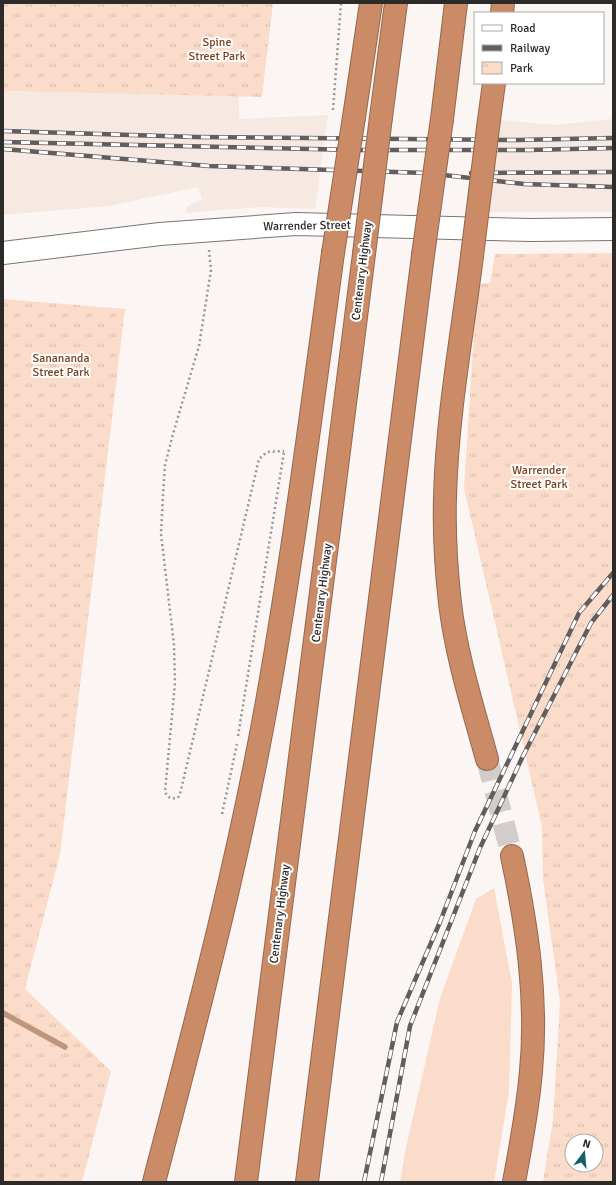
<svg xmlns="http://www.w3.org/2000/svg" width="616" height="1185" font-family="Signika,sans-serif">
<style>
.built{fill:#f6e9e1}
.green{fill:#fbdcca}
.park{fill:url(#park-tufts);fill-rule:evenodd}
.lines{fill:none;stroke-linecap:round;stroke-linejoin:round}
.stream{stroke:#be957d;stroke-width:5.5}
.highway-tunnel{stroke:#d2cdcb;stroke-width:22;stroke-dasharray:22 11;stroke-linecap:butt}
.minor-casing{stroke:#7a7573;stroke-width:24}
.highway-casing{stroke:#936951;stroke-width:24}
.path{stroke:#989593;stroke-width:2.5;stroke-dasharray:2 3;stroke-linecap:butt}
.minor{stroke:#fff;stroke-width:22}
.highway{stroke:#ca8b66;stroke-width:22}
.rail-casing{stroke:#615e5d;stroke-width:4.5}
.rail{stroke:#fff;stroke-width:3;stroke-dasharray:9;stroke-linecap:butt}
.highway-bridge-casing{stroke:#936951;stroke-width:24;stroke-linecap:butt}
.highway-bridge{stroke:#ca8b66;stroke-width:22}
.labels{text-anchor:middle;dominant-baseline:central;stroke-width:4;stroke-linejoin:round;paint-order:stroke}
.park-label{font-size:12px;fill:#78421e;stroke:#fff}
.street-label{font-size:12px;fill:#2d2b2a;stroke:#fff}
</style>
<defs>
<pattern id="park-tufts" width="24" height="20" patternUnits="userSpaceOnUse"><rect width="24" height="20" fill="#fbdcca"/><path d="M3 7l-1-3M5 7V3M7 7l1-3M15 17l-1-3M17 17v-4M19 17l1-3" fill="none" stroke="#d7bdae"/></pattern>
</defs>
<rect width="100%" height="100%" fill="#fbf6f3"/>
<g class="built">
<path d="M3 91 239 96V119L328 115 315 209 259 207 186 213V207L202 199 198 187 110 206 3 215Z"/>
<path d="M613 111V212H489L501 120 555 125 612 119Z"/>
</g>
<path class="green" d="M494 888 512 983 509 1092 494 1182H400L405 1152 440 998 476 899Z"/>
<g class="park">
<path d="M3 3H273L262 97 3 91Z"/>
<path d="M613 253V1182H543L553 1119 560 1002 543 879 542 827 464 488 477 284 490 283 495 254ZM572 1141H596V1165H572Z"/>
<path d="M3 299 125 309 60 854 25 989 111 1071 82 1182H3Z"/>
</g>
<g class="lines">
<path class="stream" d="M3 1013 65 1047"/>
<path class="highway-tunnel" d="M487 759 512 856"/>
<defs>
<path id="minor" d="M3 253 160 234 296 224 532 230 613 229"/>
<g id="highway">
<path d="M502 13 503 3"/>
<path d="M354 117 371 3"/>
<path d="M381 117 396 3"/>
<path d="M442 119 456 3"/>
<path d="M489 120 494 83"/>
<path d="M472 256C462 336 447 416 445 497 444 532 446 568 450 603 456 655 473 708 487 759"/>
<path d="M512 856C527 926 538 999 531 1071 528 1108 521 1145 514 1182"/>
<path d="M154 1182C196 1021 239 860 268 696 294 549 313 400 333 253"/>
<path d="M246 1182 364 254"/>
<path d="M307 1182 423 255"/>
</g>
</defs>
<use href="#minor" class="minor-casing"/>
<use href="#highway" class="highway-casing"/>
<g class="path">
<path d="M333 110 341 3"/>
<path d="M209 250 211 270 199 346 173 434 165 465 163 495 161 534 174 645 175 683 165 792C168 798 171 799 178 798L180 794 259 459 267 452 284 451"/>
<path d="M238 736 284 452"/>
<path d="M222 814 237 744"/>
</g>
<use href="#minor" class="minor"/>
<use href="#highway" class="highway"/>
<defs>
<g id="rail">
<path d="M3 131 195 137 517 140 613 138"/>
<path d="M3 142 356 150H529L613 148"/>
<path d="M3 149 209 166 426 173 524 184 613 187"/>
<path d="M471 173 613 172"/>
<path d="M364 1182 397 1022 440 922 475 831 579 613 613 573"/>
<path d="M381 1182 410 1026 480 848 522 758 591 623 613 595"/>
</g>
</defs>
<use href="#rail" class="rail-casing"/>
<use href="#rail" class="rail"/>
<defs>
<g id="highway-bridge">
<path d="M333 253 354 117"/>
<path d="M364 254 381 117"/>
<path d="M423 255 442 119"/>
<path d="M472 256 489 120"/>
</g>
</defs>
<use href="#highway-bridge" class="highway-bridge-casing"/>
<use href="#highway-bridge" class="highway-bridge"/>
</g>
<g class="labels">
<g class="park-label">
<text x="217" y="42">Spine<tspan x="217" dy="14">Street Park</tspan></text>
<text x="61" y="358">Sanananda<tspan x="61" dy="14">Street Park</tspan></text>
<text x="539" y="470">Warrender<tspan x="539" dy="14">Street Park</tspan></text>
</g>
<g class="street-label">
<text transform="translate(307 226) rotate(-1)">Warrender Street</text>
<text transform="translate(362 271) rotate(-83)">Centenary Highway</text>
<text transform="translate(322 593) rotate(-83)">Centenary Highway</text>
<text transform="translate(280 914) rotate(-83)">Centenary Highway</text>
</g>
</g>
<rect width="616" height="1185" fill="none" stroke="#2d2b2a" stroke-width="8"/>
<rect x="474" y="12" width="130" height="72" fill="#ffffff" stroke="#abaaaa"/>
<rect x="482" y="25" width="20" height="6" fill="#ffffff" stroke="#abaaaa"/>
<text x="510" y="32" font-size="12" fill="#2d2b2a">Road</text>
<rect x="482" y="45" width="20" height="6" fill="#615e5d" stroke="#abaaaa"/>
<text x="510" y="52" font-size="12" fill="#2d2b2a">Railway</text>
<rect x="482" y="62" width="20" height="12" fill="url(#park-tufts)" stroke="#abaaaa"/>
<text x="510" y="72" font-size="12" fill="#2d2b2a">Park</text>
<g transform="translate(584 1153) rotate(16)"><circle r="19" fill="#ffffff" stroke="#abaaaa"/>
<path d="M0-3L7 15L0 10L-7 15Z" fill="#126267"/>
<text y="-6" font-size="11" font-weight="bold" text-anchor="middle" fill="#2d2b2a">N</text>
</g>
</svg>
